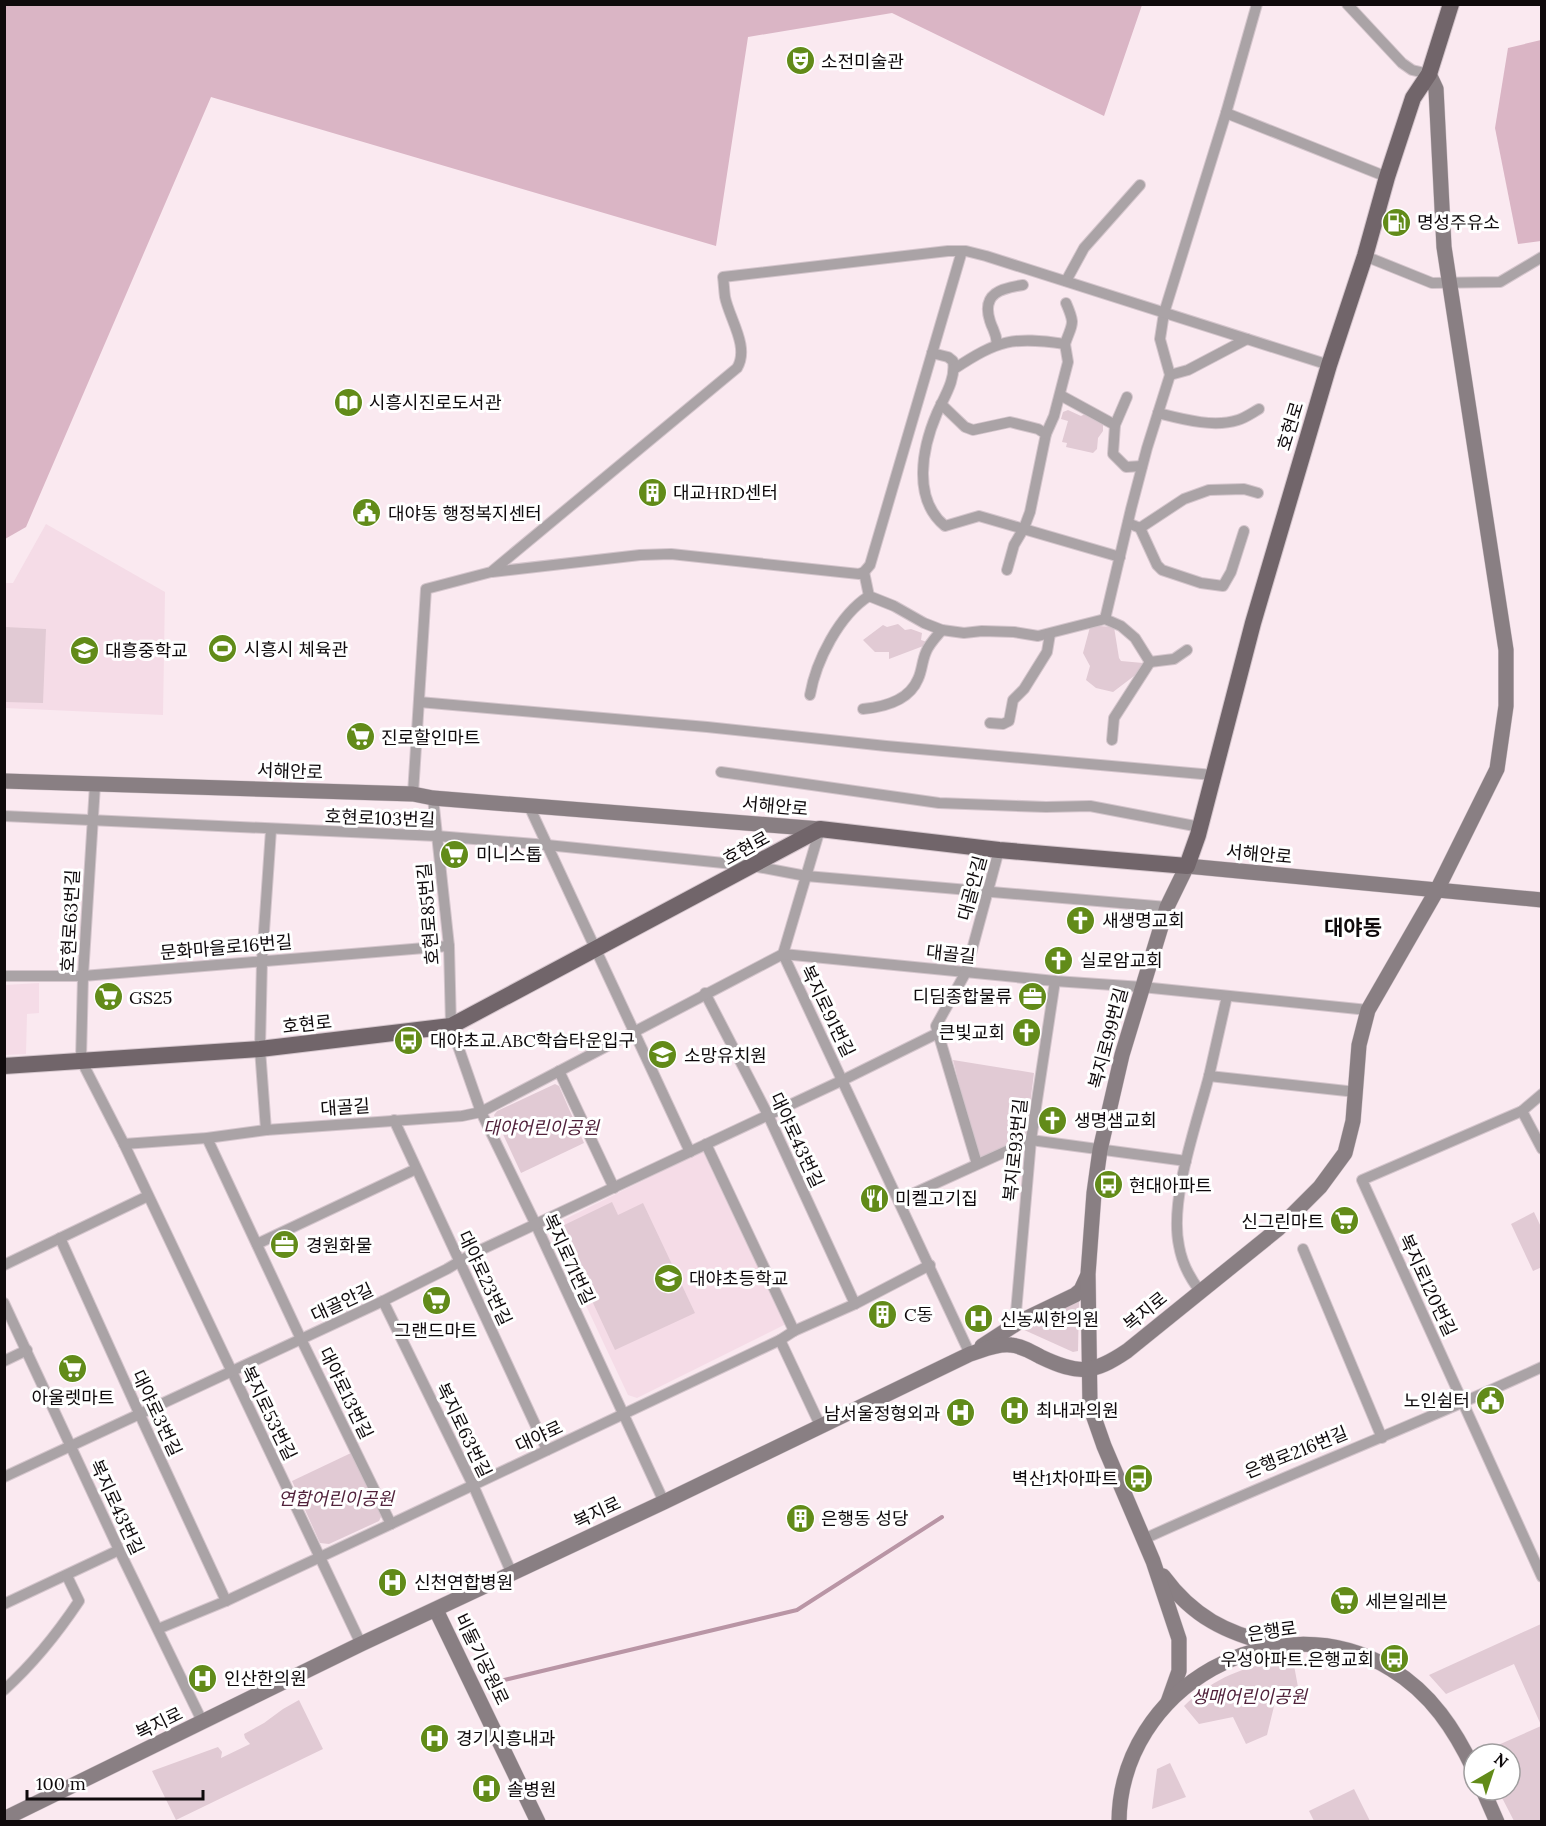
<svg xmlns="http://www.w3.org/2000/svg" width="1546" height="1826" font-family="Lora,'Noto Sans KR',serif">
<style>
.built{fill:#f5dce7}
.green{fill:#e1cad4}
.forest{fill:#dab5c5}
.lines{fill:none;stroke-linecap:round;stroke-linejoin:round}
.stream{stroke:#b995a5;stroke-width:4}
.street-casing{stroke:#d4c5cc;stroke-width:12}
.secondary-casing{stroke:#d4c5cc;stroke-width:16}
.primary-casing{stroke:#d4c5cc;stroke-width:18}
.street{stroke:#aaa3a6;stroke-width:10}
.secondary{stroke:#897f83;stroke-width:15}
.primary{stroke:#71656a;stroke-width:16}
.labels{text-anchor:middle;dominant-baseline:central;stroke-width:6;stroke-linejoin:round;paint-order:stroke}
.poi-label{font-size:18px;fill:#0f0a0c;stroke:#fff;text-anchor:start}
.street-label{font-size:18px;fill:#0f0a0c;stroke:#fff}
.park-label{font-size:18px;font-style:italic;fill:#51223b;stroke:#fff}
.quarter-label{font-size:21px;font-weight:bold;fill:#0f0a0c;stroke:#fff}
</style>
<rect width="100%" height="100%" fill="#fae9f0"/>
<g class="built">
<path d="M46 524 165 592 163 715 5 708V583H13Z"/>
<path d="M39 983V1013L27 1014 26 1054 5 1055V985Z"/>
<path d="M703 1151 786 1324 637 1398 628 1395 551 1231 553 1225Z"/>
</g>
<g class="green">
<path d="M1068 410 1081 416 1085 414 1103 424V431L1098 438 1097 449 1093 453 1066 447 1067 443 1062 442 1068 421 1061 419 1063 412Z"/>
<path d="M898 624 905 630 911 629 922 633 921 640 927 642 926 645 889 659V652H875L863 640 883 625 887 627Z"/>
<path d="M1099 626 1114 627 1119 658 1121 661 1143 663 1138 673 1113 692 1096 688 1086 680 1090 666 1083 653 1090 627Z"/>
<path d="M5 627 46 629 43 703 5 702Z"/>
<path d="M953 1060 1034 1073 1026 1136 980 1158 977 1156Z"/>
<path d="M555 1084 559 1086 584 1143 521 1173 494 1115 497 1111Z"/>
<path d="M612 1202 618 1215 643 1203 695 1313 615 1350 558 1228Z"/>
<path d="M1534 1212 1541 1227 1542 1267 1533 1271 1511 1224Z"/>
<path d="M1077 1302H1079L1078 1351 1073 1352 1022 1329Z"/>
<path d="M351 1453 382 1515 379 1521 329 1544 320 1543 292 1481Z"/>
<path d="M1541 1624V1725L1514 1664 1446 1694 1429 1675Z"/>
<path d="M1293 1660 1298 1687 1276 1698 1267 1735 1246 1744 1233 1717 1199 1724 1184 1706C1214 1677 1251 1663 1293 1660Z"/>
<path d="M299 1700 323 1749 176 1820 152 1771 218 1747 222 1752 221 1758 250 1744 245 1738 244 1734 264 1723 283 1709Z"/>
<path d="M1541 1726V1821H1514L1498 1790H1510V1754L1480 1753Z"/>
<path d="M1170 1763 1186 1797 1152 1809 1157 1769Z"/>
<path d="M1354 1789 1370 1821H1314L1309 1811Z"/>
</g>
<g class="forest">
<path d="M5 4H1142V5L1104 116 892 13 748 37 716 246 211 97 26 527 5 539Z"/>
<path d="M1541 40V241L1518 244 1495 128 1508 48Z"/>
</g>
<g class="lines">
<path class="stream" d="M500 1681 797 1610 942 1517"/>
<defs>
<g id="street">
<path d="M1347 4 1402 63 1412 70 1429 74"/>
<path d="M1226 113 1257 4"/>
<path d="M1365 256 1432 283 1500 282 1542 257"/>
<path d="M1066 281 1084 248 1140 185"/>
<path d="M997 344C996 331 993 331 990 321 981 293 1002 288 1023 285"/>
<path d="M932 353 948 357 953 361C956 380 944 397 937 413 922 448 912 499 945 526L979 516 1120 557"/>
<path d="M954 369C998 340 1013 336 1065 344 1072 323 1076 326 1066 303"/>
<path d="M1170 375 1188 370 1247 339"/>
<path d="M1060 395 1115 425 1113 454 1126 467 1142 466"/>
<path d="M941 404 965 427 973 430 1010 422 1038 429 1046 434 1030 512 1024 528 1014 545 1007 570"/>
<path d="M1158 413C1182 419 1213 428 1238 420 1245 418 1252 413 1259 409"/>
<path d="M1115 425 1127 397"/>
<path d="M1046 434 1054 416 1068 362 1065 344"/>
<path d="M1128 523 1140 528 1157 565 1162 570 1201 583 1223 586 1231 572 1244 531"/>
<path d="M1140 528 1184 499 1209 490 1244 489 1258 493"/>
<path d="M492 572 640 555 671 554 859 574 864 572 870 565 962 251"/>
<path d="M864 572 869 596 894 606 924 623 942 630 964 633 982 631 1014 632 1038 636 1105 619 1121 626 1135 638 1150 662 1174 659 1187 650"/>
<path d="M1105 619 1131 509 1147 448 1170 375 1160 339 1164 313 1226 113 1387 177"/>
<path d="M810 695C816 661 839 615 869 596"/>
<path d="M419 702 707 727 886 746 1213 775"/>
<path d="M863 709C884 707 909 701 918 679 922 671 922 661 926 652 929 644 937 636 942 630"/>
<path d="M990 723 1003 724 1009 721 1013 700 1024 689 1047 652 1050 634"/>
<path d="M1112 740 1114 718 1150 662"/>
<path d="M721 772 939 803 1046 807 1090 806 1200 827"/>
<path d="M95 785 83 976 81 1060 124 1144 361 1644"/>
<path d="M413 794 426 589 491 572 737 368C750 347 729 318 725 297 724 290 724 284 723 277L948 251H966L986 256 1329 365"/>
<path d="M433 798 449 946 451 1026 481 1112 536 1225 664 1502"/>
<path d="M529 806 690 1152"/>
<path d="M4 816 437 836 547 845 753 866 806 876 1167 907"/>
<path d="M820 829 783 954 970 1354"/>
<path d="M4 976H83L449 946"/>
<path d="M705 993 768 1115 855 1304"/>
<path d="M559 1071 614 1188"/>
<path d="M1209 1076 1356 1092"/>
<path d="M1542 1094 1522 1111 1362 1180 1542 1577"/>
<path d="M1522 1111 1542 1149"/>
<path d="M394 1120 547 1450"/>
<path d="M266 1130 260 1049 262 960 271 830"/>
<path d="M207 1138 301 1339 391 1524"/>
<path d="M124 1144 207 1138 266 1130 462 1116 481 1112 783 954 1055 981 1142 987 1368 1010"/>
<path d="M706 1144 794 1331"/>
<path d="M977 1164 936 1026 966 972 999 850"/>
<path d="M899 1200 1031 1140 1186 1161"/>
<path d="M60 1238 139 1413 226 1601"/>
<path d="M257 1244 416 1169"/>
<path d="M1303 1249 1382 1438"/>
<path d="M4 1265 148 1196"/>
<path d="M1200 1291C1189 1277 1182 1263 1179 1246 1169 1199 1197 1123 1209 1076 1215 1050 1221 1023 1227 996"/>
<path d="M383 1301 473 1485 512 1574"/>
<path d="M4 1303 119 1550 203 1723"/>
<path d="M1015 1324 1031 1140 1055 981"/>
<path d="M780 1340 820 1425"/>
<path d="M4 1361 27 1350"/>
<path d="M4 1477 383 1301 447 1269 472 1254 843 1080 938 1033"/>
<path d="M1144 1539C1275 1479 1410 1428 1542 1367"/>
<path d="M4 1604 119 1550"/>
<path d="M158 1629 226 1601 391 1524 780 1340 794 1331 855 1304 930 1265"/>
<path d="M4 1690C34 1663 57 1634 79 1601L67 1576"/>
</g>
<g id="secondary">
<path d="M4 781 413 794 433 798 820 829"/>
<path d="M982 1346 1019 1322 1075 1295 1081 1290 1087 1277"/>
<path d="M1163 1576C1193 1617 1226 1633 1275 1645"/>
<path d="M436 1610 538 1822"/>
<path d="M1168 1702 1179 1671V1639L1153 1561 1104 1446 1090 1406 1088 1274 1094 1193 1100 1150 1122 1055 1167 907 1187 866 1542 900"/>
<path d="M1483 1790 1497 1822"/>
<path d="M4 1819 361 1644 664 1502 970 1354C983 1350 998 1343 1011 1345 1022 1346 1032 1352 1041 1357 1079 1375 1093 1374 1127 1351L1278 1229 1320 1187 1345 1153 1353 1121 1359 1045 1368 1010 1437 890 1497 769 1506 706V650L1444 247 1436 89 1429 74"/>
<path d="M1119 1822C1120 1687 1276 1599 1391 1669 1431 1693 1455 1730 1474 1770"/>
</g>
<path id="primary" d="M4 1066 260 1049 451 1026 820 829 999 850 1187 866 1198 835 1253 623 1329 365 1365 256 1387 177 1413 98 1429 74 1451 4"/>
</defs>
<use href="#street" class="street-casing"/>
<use href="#secondary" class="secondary-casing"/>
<use href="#primary" class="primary-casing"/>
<use href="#street" class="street"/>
<use href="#secondary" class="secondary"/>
<use href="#primary" class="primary"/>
</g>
<defs>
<symbol id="theatre-disc" viewBox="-11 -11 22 22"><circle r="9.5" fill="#628b19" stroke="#fff"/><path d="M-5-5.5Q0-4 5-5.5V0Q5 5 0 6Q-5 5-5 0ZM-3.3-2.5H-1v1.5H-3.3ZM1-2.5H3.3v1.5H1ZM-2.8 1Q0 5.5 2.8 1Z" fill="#fff"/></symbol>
<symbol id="fuel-disc" viewBox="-11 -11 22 22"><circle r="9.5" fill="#628b19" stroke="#fff"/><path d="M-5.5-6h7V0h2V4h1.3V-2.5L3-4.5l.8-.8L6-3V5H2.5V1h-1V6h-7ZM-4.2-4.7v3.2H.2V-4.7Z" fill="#fff"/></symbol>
<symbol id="library-disc" viewBox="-11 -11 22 22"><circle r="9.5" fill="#628b19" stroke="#fff"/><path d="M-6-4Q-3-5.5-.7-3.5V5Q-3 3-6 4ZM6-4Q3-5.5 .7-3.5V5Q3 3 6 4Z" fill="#fff"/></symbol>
<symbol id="building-disc" viewBox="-11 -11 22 22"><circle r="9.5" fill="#628b19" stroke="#fff"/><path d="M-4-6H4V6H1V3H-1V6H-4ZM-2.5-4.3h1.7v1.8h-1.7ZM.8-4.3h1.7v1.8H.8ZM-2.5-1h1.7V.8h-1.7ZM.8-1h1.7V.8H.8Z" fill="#fff"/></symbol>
<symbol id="civic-disc" viewBox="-11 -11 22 22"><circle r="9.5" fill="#628b19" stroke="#fff"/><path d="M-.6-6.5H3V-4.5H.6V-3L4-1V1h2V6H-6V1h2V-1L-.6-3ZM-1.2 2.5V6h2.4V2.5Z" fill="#fff"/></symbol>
<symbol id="stadium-disc" viewBox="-11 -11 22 22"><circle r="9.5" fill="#628b19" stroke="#fff"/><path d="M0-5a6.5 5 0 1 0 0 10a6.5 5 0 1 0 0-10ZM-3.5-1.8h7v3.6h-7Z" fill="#fff"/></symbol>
<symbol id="school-disc" viewBox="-11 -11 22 22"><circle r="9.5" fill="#628b19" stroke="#fff"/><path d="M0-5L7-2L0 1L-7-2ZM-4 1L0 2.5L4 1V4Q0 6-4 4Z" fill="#fff"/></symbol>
<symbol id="supermarket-disc" viewBox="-11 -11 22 22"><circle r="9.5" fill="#628b19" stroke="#fff"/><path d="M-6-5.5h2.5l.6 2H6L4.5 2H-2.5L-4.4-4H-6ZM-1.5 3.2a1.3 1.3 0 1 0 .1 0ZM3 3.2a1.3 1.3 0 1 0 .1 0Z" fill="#fff"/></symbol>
<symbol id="church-disc" viewBox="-11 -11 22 22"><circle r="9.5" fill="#628b19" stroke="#fff"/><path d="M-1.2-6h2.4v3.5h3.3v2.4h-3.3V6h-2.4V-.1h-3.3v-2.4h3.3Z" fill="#fff"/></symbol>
<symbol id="office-disc" viewBox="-11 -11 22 22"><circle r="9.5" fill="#628b19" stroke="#fff"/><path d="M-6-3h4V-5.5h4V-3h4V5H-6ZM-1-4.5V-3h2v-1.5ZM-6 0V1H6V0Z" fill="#fff"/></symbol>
<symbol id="bus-disc" viewBox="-11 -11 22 22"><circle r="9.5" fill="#628b19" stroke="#fff"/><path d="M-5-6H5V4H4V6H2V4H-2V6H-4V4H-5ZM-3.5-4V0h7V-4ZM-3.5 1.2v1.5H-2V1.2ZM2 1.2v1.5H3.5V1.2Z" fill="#fff"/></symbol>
<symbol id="restaurant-disc" viewBox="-11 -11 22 22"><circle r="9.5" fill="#628b19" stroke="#fff"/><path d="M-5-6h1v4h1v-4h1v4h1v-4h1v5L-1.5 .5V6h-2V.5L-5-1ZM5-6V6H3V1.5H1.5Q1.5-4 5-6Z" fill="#fff"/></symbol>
<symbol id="hospital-disc" viewBox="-11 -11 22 22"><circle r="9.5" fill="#628b19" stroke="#fff"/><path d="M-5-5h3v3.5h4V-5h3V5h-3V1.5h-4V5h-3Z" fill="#fff"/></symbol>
</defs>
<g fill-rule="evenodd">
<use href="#theatre-disc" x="784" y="44" width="33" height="33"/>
<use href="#fuel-disc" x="1380" y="206" width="33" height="33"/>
<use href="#library-disc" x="332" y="386" width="33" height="33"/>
<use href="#building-disc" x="636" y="476" width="33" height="33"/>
<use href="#civic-disc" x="350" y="496" width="33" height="33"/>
<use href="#stadium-disc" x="206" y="632" width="33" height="33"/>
<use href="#school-disc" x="68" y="634" width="33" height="33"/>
<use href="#supermarket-disc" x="344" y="720" width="33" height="33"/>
<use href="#supermarket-disc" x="438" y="838" width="33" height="33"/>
<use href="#church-disc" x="1064" y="904" width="33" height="33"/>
<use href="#church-disc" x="1042" y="944" width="33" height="33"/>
<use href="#office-disc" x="1016" y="980" width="33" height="33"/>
<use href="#supermarket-disc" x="92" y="980" width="33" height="33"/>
<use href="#church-disc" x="1010" y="1016" width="33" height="33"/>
<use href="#bus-disc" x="392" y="1024" width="33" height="33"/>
<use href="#school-disc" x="646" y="1038" width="33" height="33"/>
<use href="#church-disc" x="1036" y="1104" width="33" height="33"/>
<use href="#bus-disc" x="1092" y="1168" width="33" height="33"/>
<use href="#restaurant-disc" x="858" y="1182" width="33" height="33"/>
<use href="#supermarket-disc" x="1328" y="1204" width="33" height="33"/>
<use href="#office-disc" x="268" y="1228" width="33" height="33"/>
<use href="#school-disc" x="652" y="1262" width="33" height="33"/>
<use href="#supermarket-disc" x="420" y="1284" width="33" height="33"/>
<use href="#building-disc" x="866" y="1298" width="33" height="33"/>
<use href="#hospital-disc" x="962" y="1302" width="33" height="33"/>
<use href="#supermarket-disc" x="56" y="1352" width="33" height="33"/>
<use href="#civic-disc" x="1474" y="1384" width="33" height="33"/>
<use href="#hospital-disc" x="998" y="1394" width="33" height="33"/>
<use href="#hospital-disc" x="944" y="1396" width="33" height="33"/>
<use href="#bus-disc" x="1122" y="1462" width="33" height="33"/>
<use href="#building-disc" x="784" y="1502" width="33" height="33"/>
<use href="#hospital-disc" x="376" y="1566" width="33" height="33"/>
<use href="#supermarket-disc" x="1328" y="1584" width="33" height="33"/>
<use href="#bus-disc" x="1378" y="1642" width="33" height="33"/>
<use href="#hospital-disc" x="186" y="1662" width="33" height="33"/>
<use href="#hospital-disc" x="418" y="1722" width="33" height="33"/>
<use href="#hospital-disc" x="470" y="1772" width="33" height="33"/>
</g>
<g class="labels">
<g class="poi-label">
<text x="821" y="61">소전미술관</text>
<text x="1417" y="222">명성주유소</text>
<text x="369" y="402">시흥시진로도서관</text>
<text x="673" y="492">대교HRD센터</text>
<text x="388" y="513">대야동 행정복지센터</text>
<text x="244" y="649">시흥시 체육관</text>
<text x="105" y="650">대흥중학교</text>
<text x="381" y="737">진로할인마트</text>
<text x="476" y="854">미니스톱</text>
<text x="1102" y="920">새생명교회</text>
<text x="1080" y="960">실로암교회</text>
<text x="1012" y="996" text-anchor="end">디딤종합물류</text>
<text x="129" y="997">GS25</text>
<text x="1005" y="1032" text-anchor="end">큰빛교회</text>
<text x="430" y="1040">대야초교.ABC학습타운입구</text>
<text x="684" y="1055">소망유치원</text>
<text x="1074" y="1120">생명샘교회</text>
<text x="1129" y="1185">현대아파트</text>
<text x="895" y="1198">미켈고기집</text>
<text x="1324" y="1221" text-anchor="end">신그린마트</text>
<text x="306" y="1245">경원화물</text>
<text x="689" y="1278">대야초등학교</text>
<text x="904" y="1314">C동</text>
<text x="1000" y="1319">신농씨한의원</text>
<text x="436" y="1330" text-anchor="middle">그랜드마트</text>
<text x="73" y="1397" text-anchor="middle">아울렛마트</text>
<text x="1470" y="1400" text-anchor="end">노인쉼터</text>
<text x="1036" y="1410">최내과의원</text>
<text x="940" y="1413" text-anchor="end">남서울정형외과</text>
<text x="1118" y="1478" text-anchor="end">벽산1차아파트</text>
<text x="821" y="1518">은행동 성당</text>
<text x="414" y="1582">신천연합병원</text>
<text x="1365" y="1601">세븐일레븐</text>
<text x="1374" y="1659" text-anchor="end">우성아파트.은행교회</text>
<text x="224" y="1678">인산한의원</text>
<text x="456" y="1738">경기시흥내과</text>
<text x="507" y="1789">솔병원</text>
</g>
<g class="street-label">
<text transform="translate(1290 426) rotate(-73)">호현로</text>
<text transform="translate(290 771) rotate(2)">서해안로</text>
<text transform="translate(775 806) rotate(5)">서해안로</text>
<text transform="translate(380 818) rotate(2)">호현로103번길</text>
<text transform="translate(746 848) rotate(-29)">호현로</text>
<text transform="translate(1259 854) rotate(5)">서해안로</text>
<text transform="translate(972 888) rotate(-75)">대골안길</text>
<text transform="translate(428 914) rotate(-95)">호현로85번길</text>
<text transform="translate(70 921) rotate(-87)">호현로63번길</text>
<text transform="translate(226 947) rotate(-5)">문화마을로16번길</text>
<text transform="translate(951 954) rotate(6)">대골길</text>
<text transform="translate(828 1011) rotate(64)">복지로91번길</text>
<text transform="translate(307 1024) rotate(-6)">호현로</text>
<text transform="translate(1108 1038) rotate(-75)">복지로99번길</text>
<text transform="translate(345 1107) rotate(-4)">대골길</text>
<text transform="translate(797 1140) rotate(65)">대야로43번길</text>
<text transform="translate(1015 1150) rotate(-84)">복지로93번길</text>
<text transform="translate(569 1259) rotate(65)">복지로71번길</text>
<text transform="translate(485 1278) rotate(65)">대야로23번길</text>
<text transform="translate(1428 1285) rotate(65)">복지로120번길</text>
<text transform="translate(342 1302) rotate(-25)">대골안길</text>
<text transform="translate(1145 1311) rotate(-39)">복지로</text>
<text transform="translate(346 1393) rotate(64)">대야로13번길</text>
<text transform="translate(157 1413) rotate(65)">대야로3번길</text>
<text transform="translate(269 1413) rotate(64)">복지로53번길</text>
<text transform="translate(464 1430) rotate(64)">복지로63번길</text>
<text transform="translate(539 1436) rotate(-25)">대야로</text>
<text transform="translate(1296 1452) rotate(-22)">은행로216번길</text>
<text transform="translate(117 1507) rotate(65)">복지로43번길</text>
<text transform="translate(597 1512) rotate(-25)">복지로</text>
<text transform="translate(1272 1631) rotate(-8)">은행로</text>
<text transform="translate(482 1659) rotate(64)">비둘기공원로</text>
<text transform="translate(159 1723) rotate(-26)">복지로</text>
</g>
<g class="park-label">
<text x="541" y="1127">대야어린이공원</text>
<text x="336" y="1498">연합어린이공원</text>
<text x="1249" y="1696">생매어린이공원</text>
</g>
<g class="quarter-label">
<text x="1353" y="927">대야동</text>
</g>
</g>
<rect width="1546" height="1826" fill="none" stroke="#0f0a0c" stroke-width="12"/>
<g transform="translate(1492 1772) rotate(39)"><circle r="28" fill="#ffffff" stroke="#9f9d9e" stroke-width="1.5"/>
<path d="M0-4.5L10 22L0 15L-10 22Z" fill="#628b19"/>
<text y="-9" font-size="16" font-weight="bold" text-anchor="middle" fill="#0f0a0c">N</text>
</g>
<path d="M27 1790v9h176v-9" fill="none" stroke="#0f0a0c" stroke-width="3"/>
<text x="36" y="1790" font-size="18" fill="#0f0a0c" stroke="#ffffff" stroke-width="4.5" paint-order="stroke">100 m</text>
</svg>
